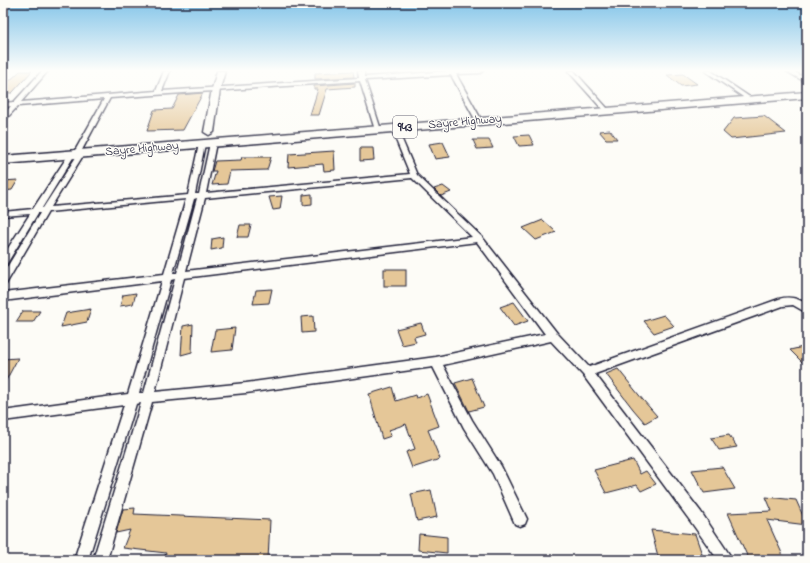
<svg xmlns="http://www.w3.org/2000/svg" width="810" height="563" font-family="'Indie Flower',sans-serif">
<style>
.building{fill:#e5c798;stroke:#22223b}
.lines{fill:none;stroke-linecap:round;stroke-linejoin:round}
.street-casing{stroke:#22223b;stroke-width:3}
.secondary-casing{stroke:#22223b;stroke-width:3}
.highway-casing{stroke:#22223b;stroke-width:3}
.street{fill:#fdfcf7;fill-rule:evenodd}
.secondary{fill:#fdfcf7;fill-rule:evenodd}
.highway{fill:#fdfcf7;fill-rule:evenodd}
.labels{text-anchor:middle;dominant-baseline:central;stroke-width:3;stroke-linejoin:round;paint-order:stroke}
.far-street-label{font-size:12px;fill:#22223b;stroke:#fdfcf7}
.shield{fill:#fdfcf7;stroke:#646373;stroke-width:1}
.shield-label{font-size:13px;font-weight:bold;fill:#22223b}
</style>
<rect width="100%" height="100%" fill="#fdfcf7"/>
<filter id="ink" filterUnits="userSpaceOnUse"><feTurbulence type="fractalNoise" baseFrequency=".025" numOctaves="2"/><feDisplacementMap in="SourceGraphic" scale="8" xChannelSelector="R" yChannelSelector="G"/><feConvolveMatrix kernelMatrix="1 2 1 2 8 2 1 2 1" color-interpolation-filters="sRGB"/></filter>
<g filter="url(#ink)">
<g class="building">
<path d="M20 71H32L12 93H3V87Z"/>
<path d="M353 71 354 77 315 79V73Z"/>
<path d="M683 74 697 84 681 86 667 75Z"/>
<path d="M355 83V87L327 89 319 115H310L318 89H314V86Z"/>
<path d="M203 93 183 130 147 131 154 110 172 109 179 95Z"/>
<path d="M764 116 786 133 731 139 723 132 734 118Z"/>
<path d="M610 130 617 139H606L599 131Z"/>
<path d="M529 135 534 145 519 146 514 136Z"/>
<path d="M473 140H489L493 148 477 149Z"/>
<path d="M443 142 450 157 435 159 429 144Z"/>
<path d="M360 148H373L374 160 360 161Z"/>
<path d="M334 151 335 170 324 171 323 164 288 167 289 154Z"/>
<path d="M242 157H271L267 170 230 171 227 184 212 185 216 171H212L215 161 241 160Z"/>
<path d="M18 180 12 190 3 191V181Z"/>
<path d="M443 186 451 192 441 196 434 189Z"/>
<path d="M312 194V204L303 205V195Z"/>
<path d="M282 196 280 209 273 210 269 197Z"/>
<path d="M543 220 556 232 536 240 523 228Z"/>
<path d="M240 225H251L248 237H237Z"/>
<path d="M223 237 222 248 211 250 212 239Z"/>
<rect x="384" y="269" width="22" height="17"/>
<path d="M272 289 269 303 253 304 256 290Z"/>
<path d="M136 293 133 304 120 306 123 295Z"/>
<path d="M514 302 528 321 514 326 500 307Z"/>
<path d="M91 309 87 322 61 327 66 313Z"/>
<path d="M23 311H40L33 322H16Z"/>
<path d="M664 315 674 326 654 333 644 321Z"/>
<path d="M313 316 314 332 302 333 301 317Z"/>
<path d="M421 323 425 334 414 337 416 342 402 345 396 329Z"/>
<path d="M193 324 192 352 181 355 183 326Z"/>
<path d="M235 328 232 350 211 352 215 330Z"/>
<path d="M807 346V367L790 350Z"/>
<path d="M18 358 3 386V359Z"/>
<path d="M618 369 643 400 657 416 645 423 633 409 606 374Z"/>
<path d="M472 378 484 407 469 411 455 383Z"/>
<path d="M392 387 396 401 415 395 416 398 427 394 439 426 428 430 440 459 412 468 406 452 415 449 406 424 389 430 391 436 382 439 369 394Z"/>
<path d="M729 435 737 447 719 450 711 438Z"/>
<path d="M633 460 640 474 646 471 656 484 641 491 637 485 606 493 594 470Z"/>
<path d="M722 467 735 489 704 493 692 470Z"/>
<path d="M431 490 437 517 417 521 411 494Z"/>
<path d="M766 497 796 500 807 525 767 520 785 560H749L728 513 772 511Z"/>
<path d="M135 508 134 514 270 520 268 560H163L166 553 123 548 130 530 116 533 123 509Z"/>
<path d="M651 530 695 534 704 560H659Z"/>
<path d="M419 534 447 537V553L418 550Z"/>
</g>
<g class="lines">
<defs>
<g id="street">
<path d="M42 71H48L21 102 156 91 164 71H170L162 91 359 78 358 71H364V77L449 71H483L480 73 456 74 482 121 479 123 476 121 451 75 365 80 381 130 378 132 375 130 360 81 110 98 82 150 84 154 51 207 188 195 199 144 202 142 205 144 195 194H199L210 143 213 141 216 143 206 193 410 174 391 128 394 126 397 128 417 175 482 237 557 333 589 367 779 299C790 296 797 298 807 304V313L793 305 783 306 595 374 701 512 733 560H718L691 522 583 375 551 341 443 365 472 420 501 466 527 519 525 524 520 526 515 524 493 474 464 428 433 367 246 393 152 402 107 560H93L141 403 136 404 88 560H74L124 405 3 421V411L128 394 162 281 3 301V293L164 274 186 199 48 212 6 284 3 285V274L40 213H38L6 265 3 266V256L30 214 3 216V212L33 209 69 154 76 149 104 99 18 106 5 120 3 121V115L11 106 3 107V103L14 102ZM78 154 43 208H42L74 156ZM412 178 472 237 186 271 205 198ZM197 198 177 273H173L194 199ZM477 242 545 334 436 357 246 383 155 392 184 278ZM175 279 144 393H139L171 280Z"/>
<path d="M568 71H574L608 109V111H604Z"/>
<path d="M705 71H711L754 100 749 101Z"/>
<path d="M786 71H793L807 79V83Z"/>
</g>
<path id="secondary" d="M217 71H225L220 89 214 132 209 135 204 132 212 89Z"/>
<path id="highway" d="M807 92V98L3 164V156Z"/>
</defs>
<use href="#street" class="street-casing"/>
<use href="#secondary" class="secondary-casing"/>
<use href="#highway" class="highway-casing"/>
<use href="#street" class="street"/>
<use href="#secondary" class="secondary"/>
<use href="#highway" class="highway"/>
</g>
</g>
<linearGradient id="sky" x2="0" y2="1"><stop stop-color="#84c5e9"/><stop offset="0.47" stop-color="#fefefb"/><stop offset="1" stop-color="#fefefb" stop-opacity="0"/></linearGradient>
<rect width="810" height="150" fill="url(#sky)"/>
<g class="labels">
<g class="far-street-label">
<text transform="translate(465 122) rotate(-5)">Sayre Highway</text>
<text transform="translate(142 149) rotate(-5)">Sayre Highway</text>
</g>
<rect class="shield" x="393" y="116" width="24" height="22" rx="3"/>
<g class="shield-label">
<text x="405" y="127">943</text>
</g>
</g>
<rect width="810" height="563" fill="none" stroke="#fdfcf7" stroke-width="16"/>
<rect x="8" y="8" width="794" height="547" fill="none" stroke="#22223b" stroke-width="1.5" filter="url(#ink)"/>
</svg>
